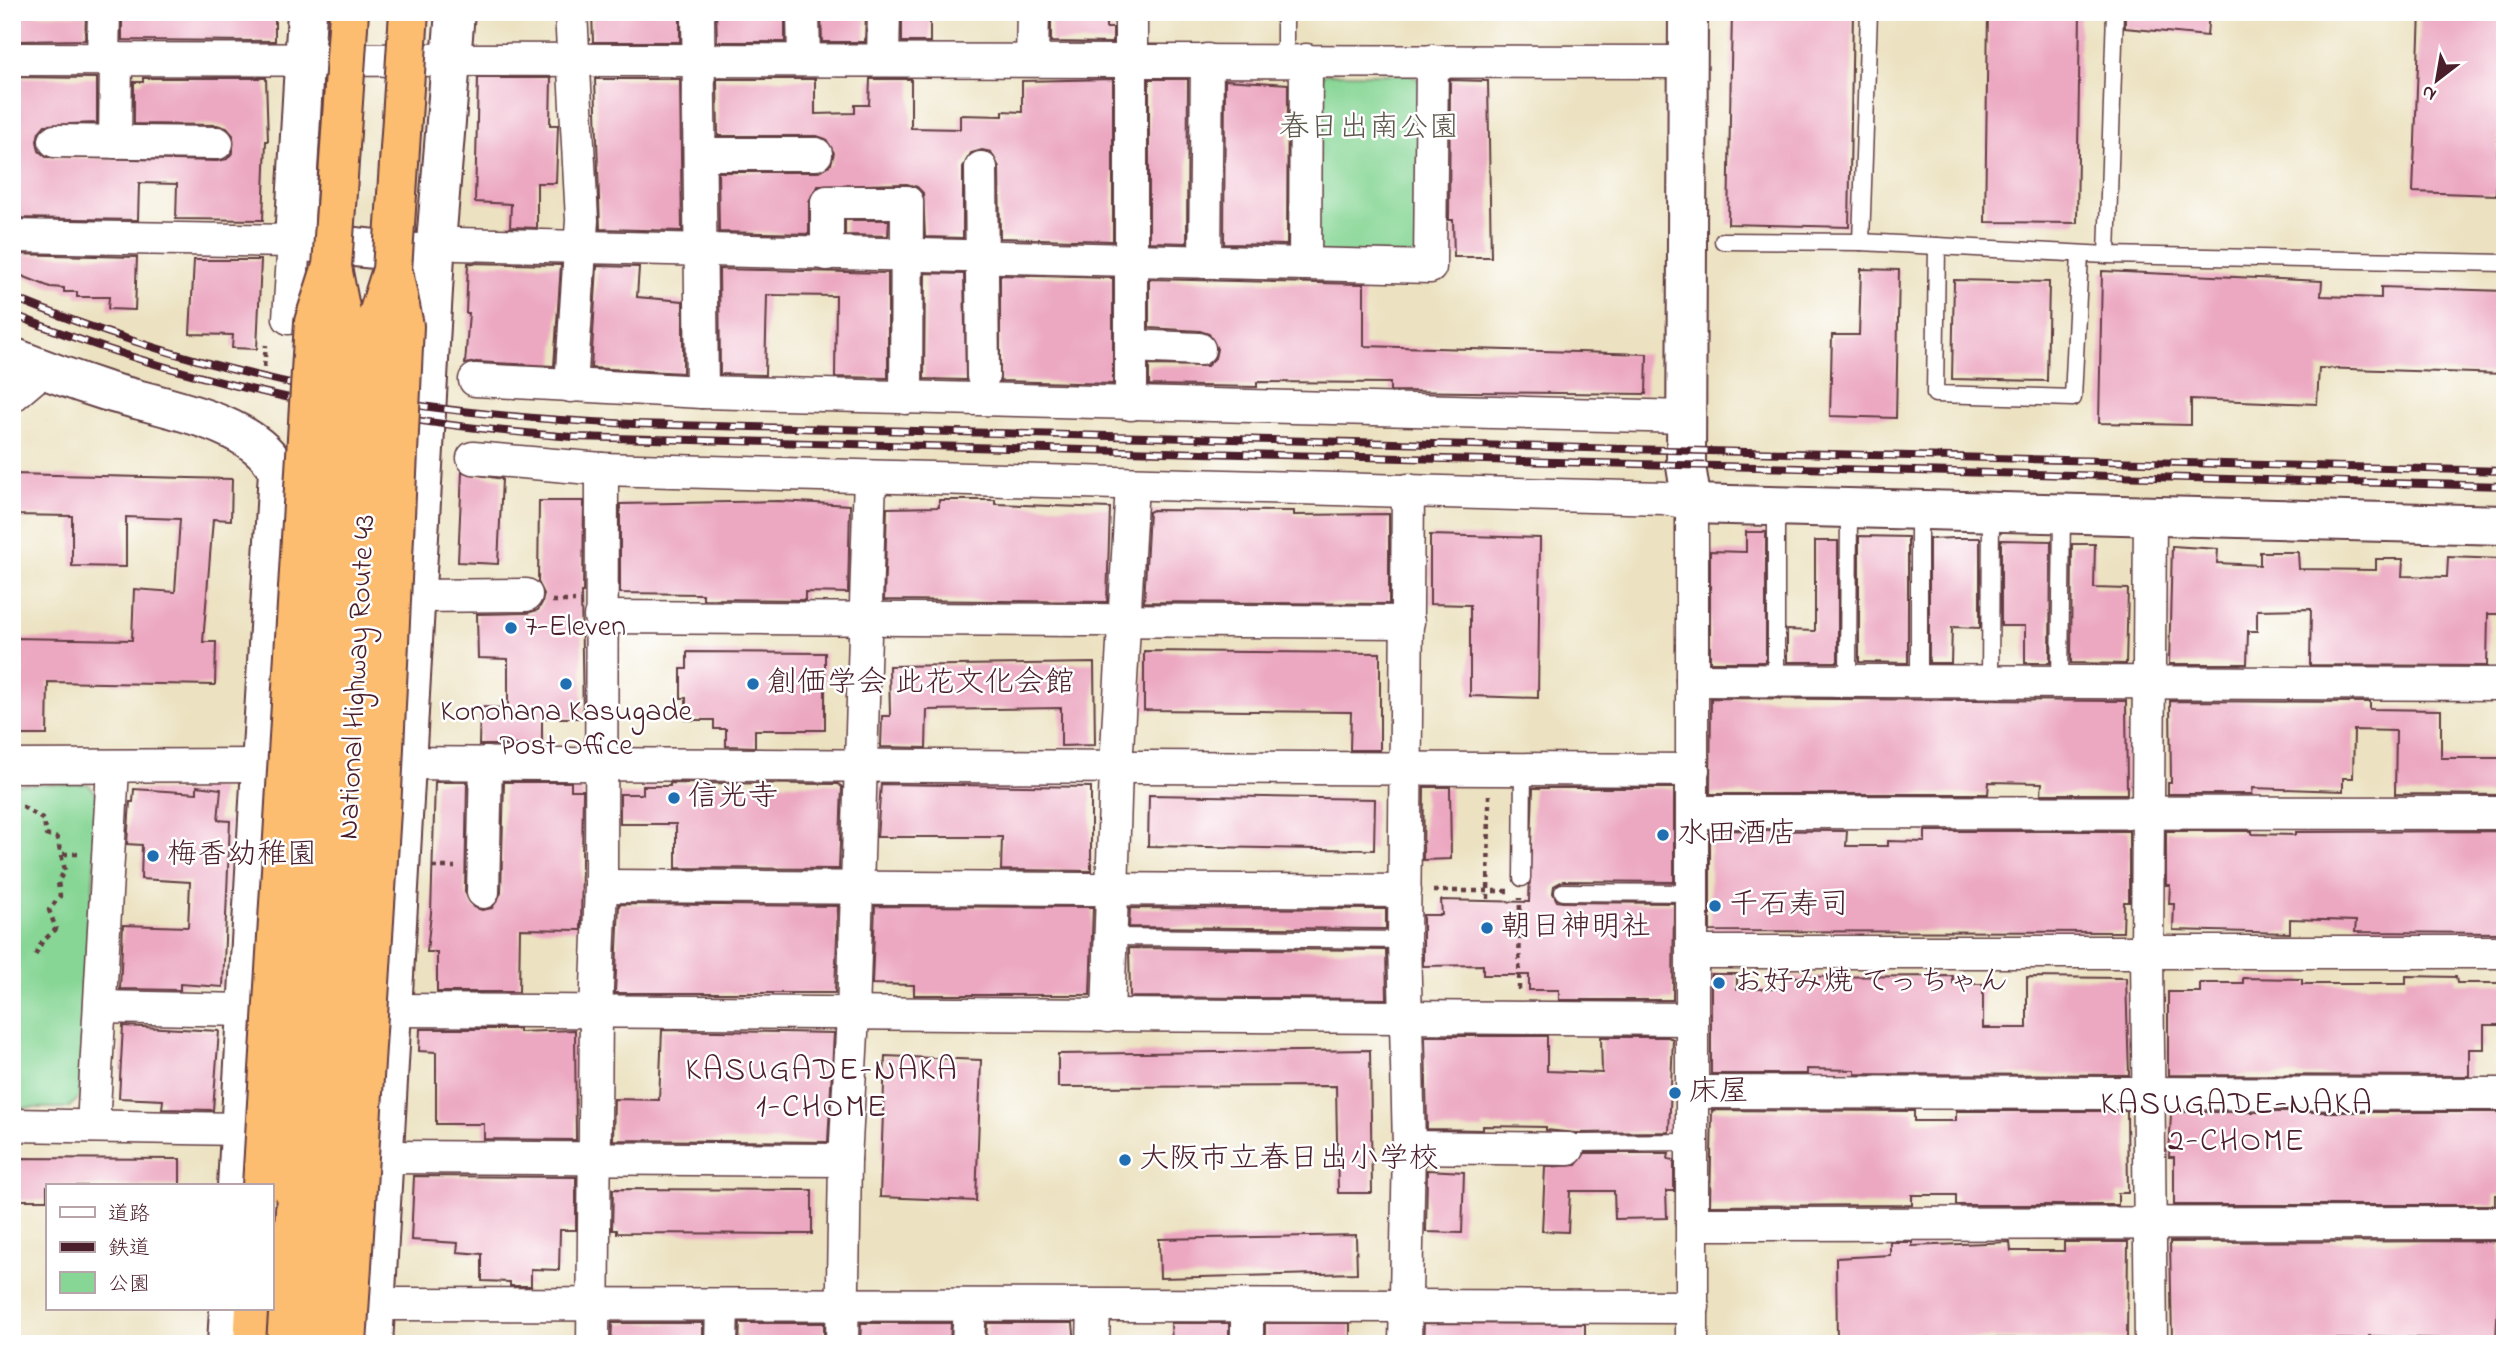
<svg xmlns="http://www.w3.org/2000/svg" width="2517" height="1356" font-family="'Indie Flower','Klee One',sans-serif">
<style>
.green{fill:#87d695;stroke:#687a60;stroke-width:2}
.building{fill:#eca8c1}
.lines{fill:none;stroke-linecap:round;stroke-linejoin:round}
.service-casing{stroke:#623c42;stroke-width:19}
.minor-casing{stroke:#623c42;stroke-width:35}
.tertiary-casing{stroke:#623c42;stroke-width:42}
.trunk-casing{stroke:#623c42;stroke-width:42}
.path{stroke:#623c42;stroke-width:4.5;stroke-dasharray:5 5;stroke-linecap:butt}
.service{stroke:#fff;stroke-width:16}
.minor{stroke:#fff;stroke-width:32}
.tertiary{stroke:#fff;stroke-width:38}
.trunk{stroke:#fcbd6f;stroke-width:38}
.rail-casing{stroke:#4a1f2b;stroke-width:8}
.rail{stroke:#fff;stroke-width:5;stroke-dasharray:16;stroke-linecap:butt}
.trunk-bridge-casing{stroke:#623c42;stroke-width:42;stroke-linecap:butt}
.trunk-bridge{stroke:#fcbd6f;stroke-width:38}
.poi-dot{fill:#1f6fb2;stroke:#fff;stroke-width:2.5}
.labels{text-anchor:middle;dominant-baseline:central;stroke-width:5;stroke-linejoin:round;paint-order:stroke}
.park-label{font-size:30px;fill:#5c564b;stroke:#fff}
.poi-label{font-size:30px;fill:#4a1f2b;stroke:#fff;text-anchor:start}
.street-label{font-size:30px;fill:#4a1f2b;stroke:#fff}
.neighbourhood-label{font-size:32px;letter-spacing:2px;fill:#4a1f2b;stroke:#fff}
</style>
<rect width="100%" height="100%" fill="#fff"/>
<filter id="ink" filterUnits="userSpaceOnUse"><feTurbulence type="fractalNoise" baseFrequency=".0143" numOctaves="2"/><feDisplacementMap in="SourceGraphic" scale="14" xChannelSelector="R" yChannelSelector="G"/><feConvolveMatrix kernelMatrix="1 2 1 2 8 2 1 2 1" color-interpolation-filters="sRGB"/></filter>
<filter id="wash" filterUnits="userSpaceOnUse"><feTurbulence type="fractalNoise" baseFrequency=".00686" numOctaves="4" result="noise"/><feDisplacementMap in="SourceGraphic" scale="28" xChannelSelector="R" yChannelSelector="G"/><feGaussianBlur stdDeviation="1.57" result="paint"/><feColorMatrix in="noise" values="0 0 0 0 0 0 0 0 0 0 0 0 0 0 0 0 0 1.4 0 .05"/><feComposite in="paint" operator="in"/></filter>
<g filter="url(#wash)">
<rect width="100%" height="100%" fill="#ece2c1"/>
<g class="green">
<path d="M1325 74H1410L1424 84 1419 256 1316 253 1315 82Z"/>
<path d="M12 784H88L99 796 79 1098 68 1108H12Z"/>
</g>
<g id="blocks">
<g class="building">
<path d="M122 12H275V41L122 40Z"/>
<path d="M592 12H680V42H593Z"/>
<path d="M716 12H785V42H717Z"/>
<path d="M821 12H866L865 42H822Z"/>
<rect x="902" y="12" width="28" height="30"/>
<path d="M1051 12H1106V28H1113V43L1051 42Z"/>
<path d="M1732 12H1853L1849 227 1728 224Z"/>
<path d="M1988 12H2080L2077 223 1985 222Z"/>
<path d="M2125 12H2209L2207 36 2125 28Z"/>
<path d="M2420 12H2505V120H2499L2496 195 2413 192Z"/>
<path d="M15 14 86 15 85 40 16 41Z"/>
<path d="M12 77 97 78V123L45 125 39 132 37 141 39 151 46 157 217 161 227 159 233 152V135L227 128 217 125 134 124V82H143V78H266L268 141H266L263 220 176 219 177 184 139 183 138 220 12 218Z"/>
<path d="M478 78H551L550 125H558L556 183H537V228L510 227 511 204 475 202Z"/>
<path d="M595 79H680L682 231 600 229Z"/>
<path d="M717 79H815V114L855 113V105H869L870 79H911V128L960 129V115L1003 116V111L1022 112V81L1113 79V241L1000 238 999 167 991 152 982 150 971 153 963 167V238L925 237 923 193 917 187 907 184 818 186 809 201V234L719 232 718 172H817L831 164 834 153 826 139 817 136H718Z"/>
<path d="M1149 79H1188L1187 243 1149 242Z"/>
<path d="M1225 80 1288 84 1287 245 1224 244Z"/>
<path d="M1450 80 1488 81 1491 257H1454L1453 220H1449Z"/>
<path d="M845 220H889L888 236 845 235Z"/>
<path d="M12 254 137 257 135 310 108 309 109 297H77V292H64V288L50 287 17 274V267L12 266Z"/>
<path d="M194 260H261L257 349 232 348 233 335 190 334Z"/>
<path d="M468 263 561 265 554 366 476 362 465 364 469 313H466Z"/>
<path d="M597 266 639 267 637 297 683 301V373L591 368Z"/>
<path d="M719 269 888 273V378L835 377 836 296 767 295 765 375 720 374Z"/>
<path d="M1861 269 1899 270 1896 418 1830 416 1832 335H1859Z"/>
<path d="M2102 271 2322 281 2321 296 2381 298V287L2505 291V374L2319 368 2317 404 2191 399V425L2099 423Z"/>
<path d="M925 273 964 274 966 380 924 379Z"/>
<path d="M1000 275 1113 278V384L1000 381Z"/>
<path d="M1149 279 1364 284V346L1647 354 1646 394 1390 391V383L1257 382V387L1149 385V365L1207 366 1215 358 1217 349 1209 334 1200 331 1149 328Z"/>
<path d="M1954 280 2049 282 2047 381 1952 379Z"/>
<path d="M462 472 502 479 498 564 458 562Z"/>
<path d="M12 474 232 479 231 520 213 519 203 642H216L215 685 48 682 47 735H12V638L132 640 134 589 175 592 180 519 126 517V567L72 566V516L12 515Z"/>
<path d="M939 500H995V504L1110 508 1107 602 884 600 887 508 939 507Z"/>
<path d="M539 501H584L583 592H581L583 718H542V745H479L480 707 508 708V659L478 658 477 614 527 613 538 610 542 603 544 594 538 582Z"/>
<path d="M779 501 850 505 848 593 805 592V600L703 599V594L620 593V504Z"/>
<path d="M1153 510 1294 511V515L1389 514V604L1144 602 1149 512Z"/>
<path d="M1746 532H1766V662H1710V551L1746 552Z"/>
<path d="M1430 535 1540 538 1538 698 1470 696V605L1430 604Z"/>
<path d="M1859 536 1908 537V663L1859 662Z"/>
<path d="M1956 538H1980V628L1952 627 1951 663H1929V539Z"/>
<path d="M2001 540 2051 541 2050 663H2025V626H2001Z"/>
<path d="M1815 541H1838V662H1787V630L1815 631Z"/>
<path d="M2072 544H2095L2094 588 2128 589 2126 664 2071 663Z"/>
<path d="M2172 546 2218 549 2217 563 2260 565V552H2298L2299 569 2376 570V559H2403L2402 576 2447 577 2448 557 2504 559 2503 614H2488L2487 666 2310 665 2311 609 2257 610V631H2248L2247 664H2169Z"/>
<path d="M1144 651 1380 653V750H1350L1351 712 1144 710Z"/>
<path d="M687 652 825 653V730H755V747L726 746V729H714V720H686V698H681V669H687Z"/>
<path d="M1094 663 1095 745 1061 746V708L927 710 926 748 881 747 882 716H890L889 666Z"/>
<path d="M1711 698 2126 701 2127 794H2041L2042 783 1989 782 1988 794H1710Z"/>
<path d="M2170 701 2370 702V709L2441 710V758H2505V795L2395 794 2396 731 2354 730 2353 778H2343V791L2253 788 2252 794H2168V783H2171Z"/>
<path d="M435 782H467L465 892 473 907 482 910 492 908 501 893 504 782H571V790H583L581 930 520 929 519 992H437V952H427L431 913Z"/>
<path d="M670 783 838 784 842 787 839 869 676 868V824H620V794H643V786H670Z"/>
<path d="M881 784 1091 787V871L1001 870 1002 837H877Z"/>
<path d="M197 786 221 789 218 820 230 821 223 987 180 984V990L120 989 123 925 188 927 190 882 141 879 142 845 127 844 130 802H133L134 789 197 793Z"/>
<path d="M1424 787H1450L1451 859 1423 860Z"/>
<path d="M1533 788H1674V882L1563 881 1554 886 1553 893 1557 901 1563 902 1674 903 1673 1000H1559V990H1529V975H1483V965L1423 966V915H1442L1441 900 1529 902Z"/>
<path d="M1149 795 1375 799 1374 850 1148 846Z"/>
<path d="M1710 830 1847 831 1846 846H1888V841L1925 842V831H2129V902H2124L2123 932 1710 931Z"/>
<path d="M2166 831H2252V834L2296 835V832L2505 831V933L2355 932 2356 921 2290 919V933L2173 930 2174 904H2169L2170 885H2166Z"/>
<path d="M619 904 838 906 835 993H615Z"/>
<path d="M875 906 1093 907 1090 995H914V985L872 984Z"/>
<path d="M1130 908 1386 909V929L1129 927Z"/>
<path d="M1129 948 1386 950 1387 999 1130 997Z"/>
<path d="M1711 974H1737V989H1783V977L1953 976V984H1983V1028H2027V977L2126 978 2129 1075 1855 1074V1070L1807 1069V1074H1711Z"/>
<path d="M2406 976 2456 977 2457 983H2505V1025H2484V1049H2469V1076L2168 1075V992H2200V983H2243V978L2302 979V984H2406Z"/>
<path d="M123 1026 219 1031 213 1110 162 1109 163 1100 119 1098Z"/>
<path d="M420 1029H519V1032L575 1030 576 1140 484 1139V1124H436V1052L419 1051Z"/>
<path d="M662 1030 834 1033 828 1142 613 1140 614 1099 659 1100Z"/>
<path d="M1425 1036H1547V1071L1602 1073 1601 1037H1668L1673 1039 1669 1132 1575 1133 1546 1130V1127L1483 1126V1130L1427 1129Z"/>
<path d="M1370 1050 1372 1193H1338L1336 1086 1058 1087V1054Z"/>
<path d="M885 1056 981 1060 976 1201 880 1197Z"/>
<path d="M1712 1110 1914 1111V1121H1956V1111H2127L2128 1193H2118V1205H1956V1195H1912V1205L1710 1206Z"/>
<path d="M2171 1112H2504L2501 1195H2495V1205H2174V1157H2169Z"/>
<path d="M1585 1153H1669L1668 1159 1674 1160V1191H1666L1667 1218 1615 1219 1614 1191H1570L1568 1232 1542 1231 1545 1167 1576 1165Z"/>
<path d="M12 1158 180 1159V1186H47V1200H12Z"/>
<path d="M1427 1170 1464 1172 1462 1233 1426 1232Z"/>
<path d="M414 1176 576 1177V1230H560L559 1270 531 1269V1286H510V1282L482 1281V1254L457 1252 458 1243 411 1240Z"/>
<path d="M613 1189 812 1190V1234L617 1233V1230H612Z"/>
<path d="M1356 1235 1357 1273 1160 1278 1159 1239Z"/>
<path d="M2501 1241 2496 1341 2369 1336V1340L2337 1339V1342L2302 1343 2172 1340 2170 1242Z"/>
<path d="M1890 1242H1912V1246L2010 1242 2011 1251H2064V1242H2128L2127 1339 1880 1338V1341H1837L1836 1258 1890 1255Z"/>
<path d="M612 1323H703V1344H611Z"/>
<path d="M740 1323H824V1344H739Z"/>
<path d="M861 1323H951L950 1344H860Z"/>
<path d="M987 1323H1073L1075 1344H986Z"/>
<path d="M1171 1323H1229V1344H1172Z"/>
<rect x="1265" y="1323" width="85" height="21"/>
<path d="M1424 1323 1585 1324V1344H1423Z"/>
</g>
</g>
</g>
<g filter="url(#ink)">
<use href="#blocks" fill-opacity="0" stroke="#623c42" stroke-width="2"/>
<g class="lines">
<defs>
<g id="service">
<path d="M1285 12V61"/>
<path d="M1869 12 1861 242 2107 255 2505 263"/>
<path d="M1723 241 1861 242"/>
<path d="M1937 246 1935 394 2073 398 2080 254"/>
<path d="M2107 255 2115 12"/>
<path d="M1919 510V681"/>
<path d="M1776 680V507"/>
<path d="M1848 680 1849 508"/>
<path d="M1990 681 1991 512"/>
<path d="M2060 682 2062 513"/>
<path d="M1522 878 1523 767"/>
<path d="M1563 892 1693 893"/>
<path d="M1112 937 1404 940"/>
<path d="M1568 1149 1576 1143 1692 1142"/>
</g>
<g id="minor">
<path d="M571 12 582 220 571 386"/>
<path d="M698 12 702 392"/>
<path d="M803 12 804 59"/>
<path d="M12 59 1688 62"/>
<path d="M103 59 104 12"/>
<path d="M883 59 884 12"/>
<path d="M1032 60 1033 12"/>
<path d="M55 141 217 143"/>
<path d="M115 142 116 59"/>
<path d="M701 154H816"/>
<path d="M981 168 983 376"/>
<path d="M12 236 294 241 289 318"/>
<path d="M457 244 1430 267 1432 61"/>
<path d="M827 254V202H907L906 398"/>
<path d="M1205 262 1207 60"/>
<path d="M1305 264 1306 60"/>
<path d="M1131 346 1199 349"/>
<path d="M475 380 702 392 1687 417"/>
<path d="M12 396 44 369"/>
<path d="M1131 404V12"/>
<path d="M473 458 602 469 1664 498 1692 504V1344"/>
<path d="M2150 514 2147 953 2151 1344"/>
<path d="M417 596 526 595"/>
<path d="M600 617 1408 622"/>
<path d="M1692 680 2505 684"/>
<path d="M382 763 1693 770"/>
<path d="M12 766 285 765"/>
<path d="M1693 812 2505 813"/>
<path d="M601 886 1405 891"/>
<path d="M483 892 486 763"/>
<path d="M1693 952H2505"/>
<path d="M100 1007 246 1010"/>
<path d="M394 1010 1691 1019"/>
<path d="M1108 1016 1116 768 1132 484"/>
<path d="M1692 1092 2505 1094"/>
<path d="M12 1125 240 1129"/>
<path d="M93 1126 113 768"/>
<path d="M1409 1147 1568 1149"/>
<path d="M386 1157 845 1160"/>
<path d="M1692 1224 2505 1223"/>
<path d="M375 1304C814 1307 1254 1302 1693 1307"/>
<path d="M593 1344 596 1012 601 886 602 469"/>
<path d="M721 1344 722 1307"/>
<path d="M842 1344 845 1160 853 1015 870 477"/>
<path d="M968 1344 970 1306"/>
<path d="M1093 1344 1094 1306"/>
<path d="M1247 1344V1306"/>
<path d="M1405 1344 1409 1147 1404 940 1408 490"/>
</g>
<g id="tertiary">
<path d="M307 12 294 241 426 254"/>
<path d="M1688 12 1686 466 1692 504 2505 525"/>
<path d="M12 357C42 369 72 380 103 390 153 406 254 419 278 471L237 1186"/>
<path d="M227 1344 229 1309"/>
<path d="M373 1344 435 255 455 12"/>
</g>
<path id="trunk" d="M253 1344 255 1309"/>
</defs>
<use href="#service" class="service-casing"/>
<use href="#minor" class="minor-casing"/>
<use href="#tertiary" class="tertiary-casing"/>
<use href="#trunk" class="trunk-casing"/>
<g class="path">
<path d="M264 367 266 345"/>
<path d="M552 601H575"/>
<path d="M12 807H23L44 820 46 835 57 838 65 870 58 882 60 896 49 910 56 929 42 942 35 956"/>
<path d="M63 854H79"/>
<path d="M432 867H455"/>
<path d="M1433 891H1508"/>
<path d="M1488 899 1489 795"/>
<path d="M1519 990 1520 898"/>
</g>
<use href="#service" class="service"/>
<use href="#minor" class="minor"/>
<use href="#tertiary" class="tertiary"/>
<use href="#trunk" class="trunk"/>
<defs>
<g id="rail">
<path d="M12 297C220 381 410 415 634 424L2505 471"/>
<path d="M12 314C193 387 380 423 573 437L2505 486"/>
</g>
</defs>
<use href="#rail" class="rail-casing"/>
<use href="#rail" class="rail"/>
<defs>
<g id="trunk-bridge">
<path d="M262 1186 314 322 331 269"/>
<path d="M286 1344 313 943 343 323 332 267 349 12"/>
<path d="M319 1344 351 812 375 324 392 270 409 12"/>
<path d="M347 1344 381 811 404 326 393 272"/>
</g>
</defs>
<use href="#trunk-bridge" class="trunk-bridge-casing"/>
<use href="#trunk-bridge" class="trunk-bridge"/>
</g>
</g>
<g class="poi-dot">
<circle cx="511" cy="628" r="7"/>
<circle cx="566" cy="684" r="7"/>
<circle cx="753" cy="684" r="7"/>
<circle cx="674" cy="798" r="7"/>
<circle cx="1663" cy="835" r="7"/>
<circle cx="153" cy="856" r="7"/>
<circle cx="1715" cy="906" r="7"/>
<circle cx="1487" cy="928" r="7"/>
<circle cx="1719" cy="983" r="7"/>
<circle cx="1675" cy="1093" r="7"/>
<circle cx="1125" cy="1160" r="7"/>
</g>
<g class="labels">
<g class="park-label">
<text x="1369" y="129">春日出南公園</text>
</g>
<g class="poi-label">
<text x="525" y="628">7-Eleven</text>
<text x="767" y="684">創価学会 此花文化会館</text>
<text x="566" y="713" text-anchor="middle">Konohana Kasugade<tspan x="566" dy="34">Post Office</tspan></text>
<text x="688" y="798">信光寺</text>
<text x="1677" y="835">水田酒店</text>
<text x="167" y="856">梅香幼稚園</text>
<text x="1729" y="906">千石寿司</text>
<text x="1501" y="928">朝日神明社</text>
<text x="1733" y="983">お好み焼 てっちゃん</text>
<text x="1689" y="1093">床屋</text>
<text x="1139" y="1160">大阪市立春日出小学校</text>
</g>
<g class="street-label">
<text transform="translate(358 677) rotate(-87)">National Highway Route 43</text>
</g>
<g class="neighbourhood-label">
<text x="822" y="1071">KASUGADE-NAKA<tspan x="822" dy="37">1-CHOME</tspan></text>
<text x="2237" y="1105">KASUGADE-NAKA<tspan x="2237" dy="37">2-CHOME</tspan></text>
</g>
</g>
<rect width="2517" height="1356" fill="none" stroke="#fff" stroke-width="42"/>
<rect x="46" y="1184" width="228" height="126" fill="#ffffff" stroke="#b7a5aa" stroke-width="2"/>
<rect x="60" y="1207" width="35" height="10" fill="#ffffff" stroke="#b7a5aa" stroke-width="2"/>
<text x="108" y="1220" font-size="21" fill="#4a1f2b">道路</text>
<rect x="60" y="1242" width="35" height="10" fill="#4a1f2b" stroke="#b7a5aa" stroke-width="2"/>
<text x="108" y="1254" font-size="21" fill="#4a1f2b">鉄道</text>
<rect x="60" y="1272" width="35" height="21" fill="#87d695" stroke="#b7a5aa" stroke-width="2"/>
<text x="108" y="1290" font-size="21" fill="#4a1f2b">公園</text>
<g transform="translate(2437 80) rotate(211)" stroke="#ffffff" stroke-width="5" paint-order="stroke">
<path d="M0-5L12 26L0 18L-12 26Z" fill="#4a1f2b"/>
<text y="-10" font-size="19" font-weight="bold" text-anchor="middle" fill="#4a1f2b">N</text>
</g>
</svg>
